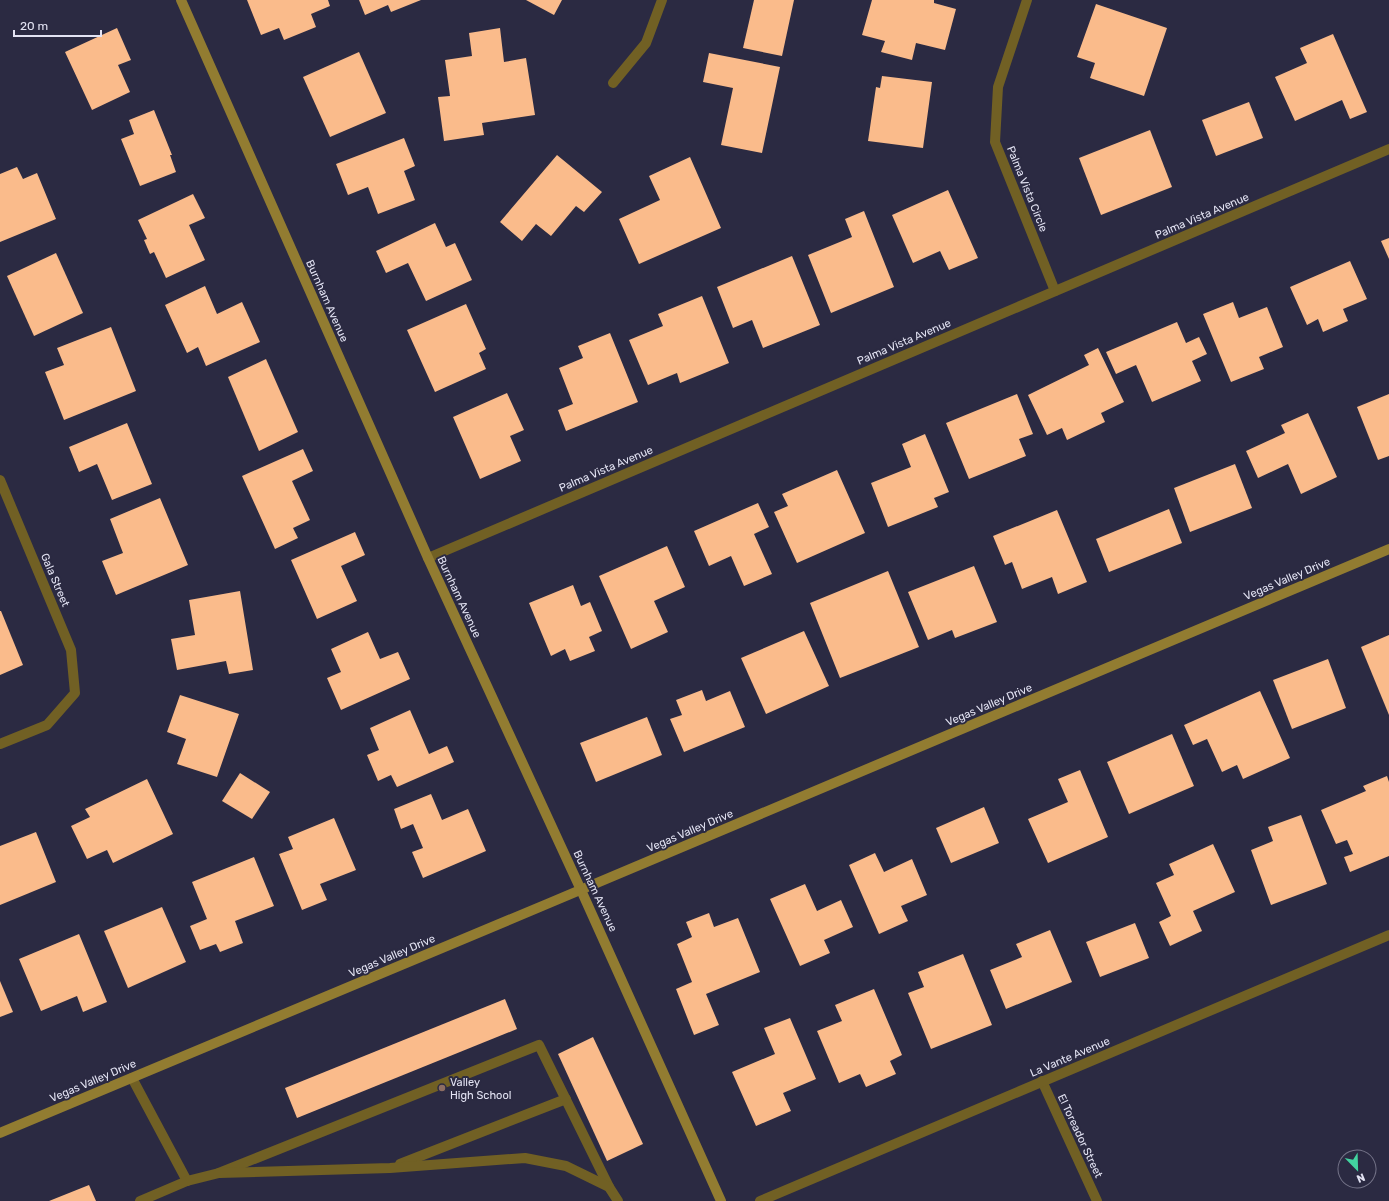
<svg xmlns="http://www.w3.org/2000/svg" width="1389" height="1201" font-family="Rubik,sans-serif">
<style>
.building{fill:#fabb8b}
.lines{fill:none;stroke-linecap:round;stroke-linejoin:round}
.lane{stroke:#716024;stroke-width:10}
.street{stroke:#716024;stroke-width:10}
.secondary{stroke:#927c31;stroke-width:10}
.education-dot{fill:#8d6e63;stroke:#2b2a42;stroke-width:1.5}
.labels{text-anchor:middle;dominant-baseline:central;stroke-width:4;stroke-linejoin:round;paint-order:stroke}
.street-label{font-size:11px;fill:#e3e3f3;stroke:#2b2a42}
.poi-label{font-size:11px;fill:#e3e3f3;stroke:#2b2a42;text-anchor:start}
</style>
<rect width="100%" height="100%" fill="#2b2a42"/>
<g class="building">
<path d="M247 0H328L330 6 311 14 316 27 284 40 279 28 261 35Z"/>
<path d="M359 0H421L391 12 388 5 365 15Z"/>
<path d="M526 0H562L554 15Z"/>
<path d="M754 0H794L782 56 743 48Z"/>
<path d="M872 0H934V3L956 9 945 50 916 43 912 60 881 52 885 41 862 35Z"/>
<path d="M1096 4 1167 28 1144 96 1090 78 1095 63 1077 57Z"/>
<path d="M117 28 131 60 118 65 130 92 92 110 65 52Z"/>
<path d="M500 28 504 62 526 58 535 115 482 123 484 135 444 141 438 97 450 96 445 60 472 56 469 33Z"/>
<path d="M1333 34 1367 112 1350 119 1342 100 1295 121 1275 77 1307 63 1300 48Z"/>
<path d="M359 52 386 113 330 137 303 77Z"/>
<path d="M709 53 780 67 762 153 721 145 733 88 703 82Z"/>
<path d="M882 76 932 82 923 148 868 141 876 87 880 88Z"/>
<path d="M1249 102 1263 138 1216 156 1202 120Z"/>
<path d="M154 110 172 155H170L176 172 140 186 121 139 134 134 129 120Z"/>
<path d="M1150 130 1172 187 1101 215 1079 158Z"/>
<path d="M404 138 415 166 404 171 415 200 378 214 368 187 348 195 336 164Z"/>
<path d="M557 155 602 192 584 212 576 206 551 236 536 224 522 241 500 222Z"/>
<path d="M690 157 721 228 639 264 619 219 660 200 649 176Z"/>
<path d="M17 167 23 179 37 173 56 219 0 242V174Z"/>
<path d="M948 190 978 258 949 270 940 251 913 263 892 215Z"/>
<path d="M193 194 205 218 189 225 205 260 166 278 154 252 150 254 144 240 147 239 138 220Z"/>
<path d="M864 211 894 287 831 313 808 255 852 237 845 219Z"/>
<path d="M435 223 446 247 455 243 472 280 426 301 408 263 386 273 376 251Z"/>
<path d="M1389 238V259L1381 241Z"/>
<path d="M56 253 83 313 34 336 7 276Z"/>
<path d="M792 256 820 325 763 348 752 320 733 328 717 287Z"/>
<path d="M1350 261 1367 299 1343 309 1348 321 1323 332 1318 319 1307 325 1290 287Z"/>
<path d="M205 286 217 314 242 302 260 342 206 366 198 347 187 353 165 305Z"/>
<path d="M702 296 729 363 680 383 677 373 648 385 629 340 663 326 658 314Z"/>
<path d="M1233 302 1239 318 1267 307 1283 347 1259 357 1264 369 1231 382 1203 314Z"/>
<path d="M466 304 486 349 479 353 486 369 435 392 407 330Z"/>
<path d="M1177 322 1186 343 1199 337 1207 354 1192 361 1201 381 1152 402 1136 365 1116 374 1106 352Z"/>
<path d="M111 327 136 391 64 420 45 372 64 365 57 348Z"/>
<path d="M610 333 638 402 566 431 558 410 573 404 559 368 583 358 578 346Z"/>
<path d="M1098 348 1124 402 1101 413 1105 422 1067 440 1062 428 1047 435 1028 395 1089 365 1084 355Z"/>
<path d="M266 359 298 432 259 451 228 377Z"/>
<path d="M507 393 524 430 510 436 521 461 480 479 453 417Z"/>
<path d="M1017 394 1033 434 1019 439 1026 456 969 479 946 423Z"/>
<path d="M1389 394V456L1378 460 1357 407Z"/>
<path d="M1308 413 1337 477 1301 494 1288 464 1258 478 1246 451 1285 433 1281 425Z"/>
<path d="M127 423 152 484 112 500 97 464 79 472 69 447Z"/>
<path d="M925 434 949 492 934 498 938 507 888 527 871 483 911 467 902 444Z"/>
<path d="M303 449 313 471 292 481 310 520 293 528 298 538 275 549 242 476Z"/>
<path d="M1235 464 1252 508 1190 532 1174 488Z"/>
<path d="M837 470 865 533 797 563 774 512 788 506 782 494Z"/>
<path d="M160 498 188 565 116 595 102 561 123 553 110 519Z"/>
<path d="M758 503 769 527 754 534 772 574 744 586 731 556 709 566 694 531Z"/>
<path d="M1169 509 1182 543 1109 572 1096 539Z"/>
<path d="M1057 510 1087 582 1058 594 1052 577 1022 589 1012 562 1005 565 993 536Z"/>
<path d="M355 532 365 555 341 566 357 601 317 619 291 560Z"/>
<path d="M667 546 685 587 654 601 668 632 631 649 599 576Z"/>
<path d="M974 566 997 622 955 638 952 630 928 640 908 592Z"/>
<path d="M888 571 919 647 840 678 810 603Z"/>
<path d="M573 585 581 606 590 602 602 631 589 637 595 651 570 661 565 649 551 656 529 603Z"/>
<path d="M240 591 253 670 229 674 226 661 177 670 171 639 195 635 189 600Z"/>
<path d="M0 611H1L23 665 0 675Z"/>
<path d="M804 631 829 686 766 714 741 658Z"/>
<path d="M368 632 380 659 398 652 410 679 341 710 327 678 341 672 331 649Z"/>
<path d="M1389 635V715L1361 647Z"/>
<path d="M1328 659 1346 708 1292 729 1273 680Z"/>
<path d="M702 690 706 701 730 691 745 727 684 752 670 719 682 715 676 700Z"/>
<path d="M1260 691 1290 758 1243 779 1237 765 1222 772 1207 739 1193 745 1184 725Z"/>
<path d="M180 695 239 714 217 777 177 764 186 739 167 732Z"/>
<path d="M410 710 429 754 447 746 454 762 397 787 391 775 378 781 367 755 379 750 370 728Z"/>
<path d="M647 717 662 755 596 782 580 743Z"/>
<path d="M1172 734 1194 786 1129 814 1107 762Z"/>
<path d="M1080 770 1108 837 1048 863 1028 819 1068 802 1058 779Z"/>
<path d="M240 773 270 792 252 819 222 801Z"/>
<path d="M1387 776 1389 782V856L1350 872 1344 857 1353 854 1347 840 1336 844 1321 810 1366 791 1363 786Z"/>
<path d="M147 779 173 834 113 863 107 850 87 859 71 826 90 817 85 809Z"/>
<path d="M431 794 442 820 468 809 486 851 423 878 412 852 423 848 413 824 401 829 394 809Z"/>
<path d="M984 807 999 843 951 863 936 828Z"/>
<path d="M1301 815 1327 884 1271 905 1251 850 1273 841 1268 827Z"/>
<path d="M334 818 356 870 320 884 327 900 302 910 279 854 293 849 288 837Z"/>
<path d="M36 832 56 882 0 905V846Z"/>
<path d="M1213 844 1235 892 1193 911 1202 931 1170 946 1159 922 1171 916 1156 883 1174 875 1169 864Z"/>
<path d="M875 853 884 872 912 859 927 895 901 906 908 921 879 934 849 865Z"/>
<path d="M254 857 274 906 235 921 243 943 220 952 216 944 200 950 190 926 207 919 192 882Z"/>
<path d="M805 884 817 911 841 900 853 927 824 940 830 953 800 966 770 899Z"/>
<path d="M162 907 186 962 128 988 104 931Z"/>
<path d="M709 913 714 927 738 918 760 972 706 994 719 1025 694 1035 676 989 692 982 677 944 692 937 686 922Z"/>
<path d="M1135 923 1149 958 1100 977 1086 942Z"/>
<path d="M1050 930 1072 982 1006 1009 990 970 1022 957 1016 944Z"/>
<path d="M79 934 107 1002 83 1012 77 996 41 1011 19 959Z"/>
<path d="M963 954 992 1025 931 1049 908 993 924 987 918 972Z"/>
<path d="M0 981 13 1012 0 1017Z"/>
<path d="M874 989 902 1055 890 1061 896 1074 866 1087 860 1074 839 1083 817 1031 842 1021 835 1005Z"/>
<path d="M505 999 517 1029 297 1118 285 1088Z"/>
<path d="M790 1018 816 1079 783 1093 791 1111 756 1126 732 1072 775 1054 764 1028Z"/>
<path d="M593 1037 643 1144 607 1161 558 1054Z"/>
<path d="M89 1185 96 1201H49Z"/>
</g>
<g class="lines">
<g class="lane">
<path d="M132 1078 187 1181"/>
<path d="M400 1164 566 1099"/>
<path d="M219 1173 539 1045 609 1187"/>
<path d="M140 1201 187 1181 219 1173 390 1168 525 1158 566 1166 609 1187 618 1201"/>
</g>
<g class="street">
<path d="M1027 0 998 87 995 142 1055 291"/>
<path d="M613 83 646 43 662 0"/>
<path d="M0 480 71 650 75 693 47 725 0 744"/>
<path d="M428 558 1389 149"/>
<path d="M1042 1081 1097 1201"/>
<path d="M760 1201 1389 935"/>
</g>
<g class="secondary">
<path d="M181 0 428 558 581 890 721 1201"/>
<path d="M0 1133 547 904 1389 549"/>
</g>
</g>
<circle class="education-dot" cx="442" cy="1088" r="4"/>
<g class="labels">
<g class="street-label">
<text transform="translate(1027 189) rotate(68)">Palma Vista Circle</text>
<text transform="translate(1202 216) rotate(-23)">Palma Vista Avenue</text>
<text transform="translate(327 301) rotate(66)">Burnham Avenue</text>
<text transform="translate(904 342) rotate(-23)">Palma Vista Avenue</text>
<text transform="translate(606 469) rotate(-23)">Palma Vista Avenue</text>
<text transform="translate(1287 579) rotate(-23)">Vegas Valley Drive</text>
<text transform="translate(55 580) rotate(67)">Gala Street</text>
<text transform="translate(459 597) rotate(65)">Burnham Avenue</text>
<text transform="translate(989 705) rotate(-23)">Vegas Valley Drive</text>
<text transform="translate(690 831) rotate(-23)">Vegas Valley Drive</text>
<text transform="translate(595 891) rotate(65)">Burnham Avenue</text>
<text transform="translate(392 956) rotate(-23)">Vegas Valley Drive</text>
<text transform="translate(1070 1057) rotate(-23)">La Vante Avenue</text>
<text transform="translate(93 1081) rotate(-23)">Vegas Valley Drive</text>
<text transform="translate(1080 1136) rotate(65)">El Toreador Street</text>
</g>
<g class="poi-label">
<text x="450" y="1082">Valley<tspan x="450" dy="13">High School</tspan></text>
</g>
</g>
<g transform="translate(1357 1169) rotate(157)"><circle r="19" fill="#2b2a42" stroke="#757489"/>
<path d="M0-3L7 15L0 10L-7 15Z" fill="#42d4a0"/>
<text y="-6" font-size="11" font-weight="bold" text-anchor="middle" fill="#e3e3f3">N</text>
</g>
<path d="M14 30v6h87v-6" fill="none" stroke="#e3e3f3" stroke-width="2"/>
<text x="20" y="30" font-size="12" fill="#e3e3f3" stroke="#2b2a42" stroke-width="3" paint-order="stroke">20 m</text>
</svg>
